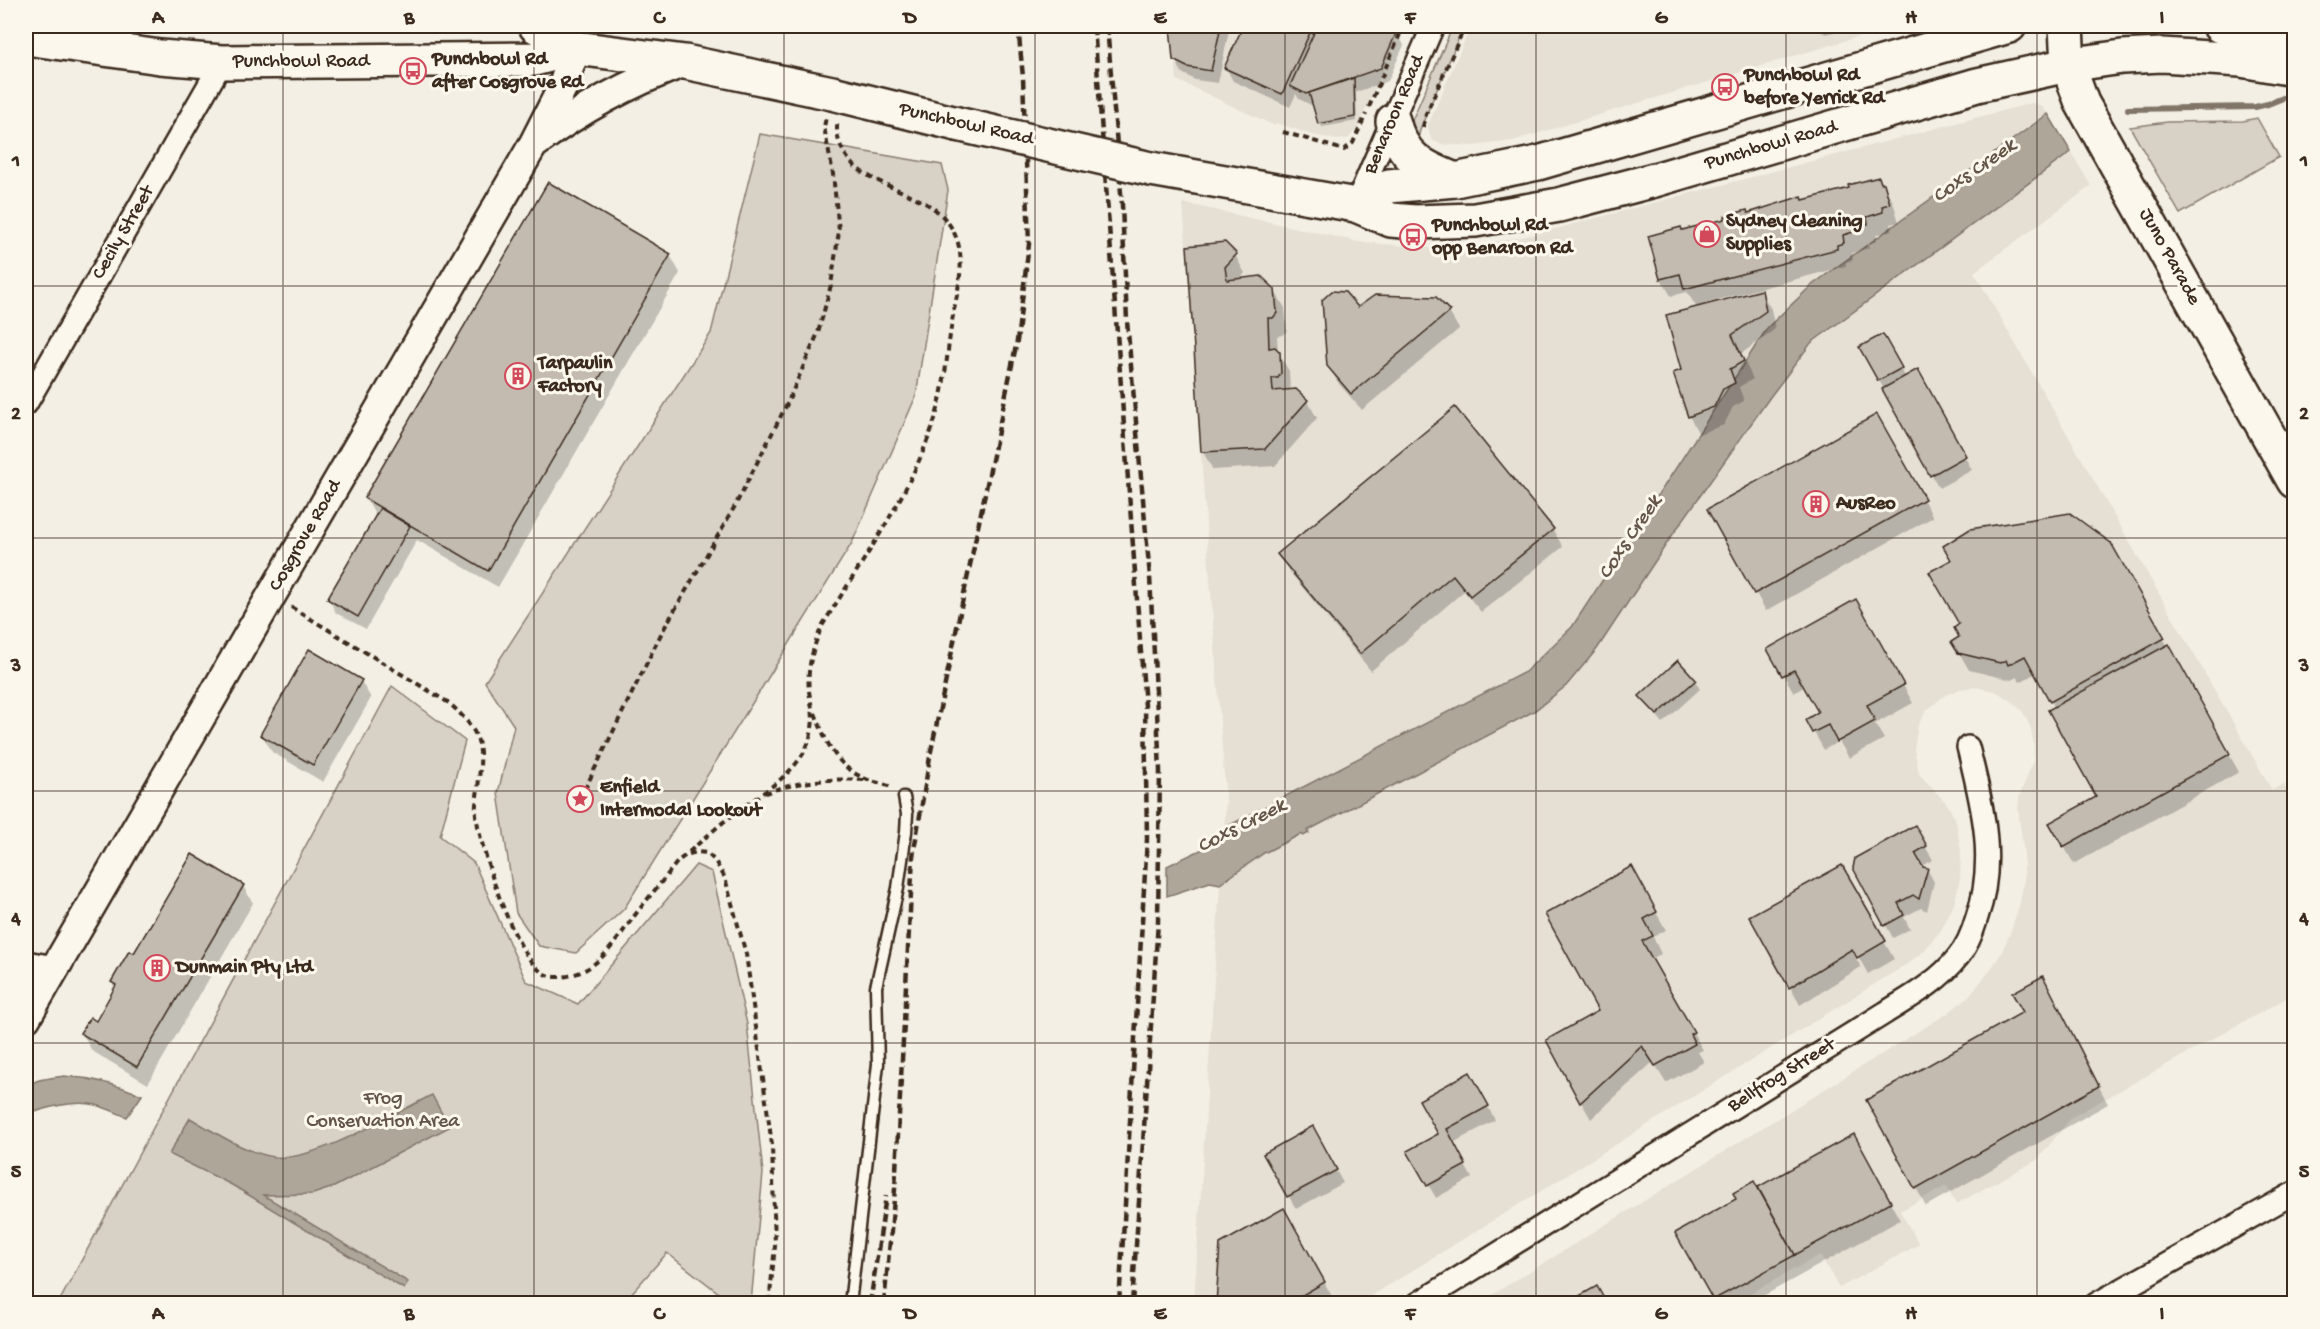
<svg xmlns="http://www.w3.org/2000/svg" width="2320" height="1329" font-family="'Gochi Hand',sans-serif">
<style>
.built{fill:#e5dfd4}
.green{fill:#d8d1c6;stroke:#8a7e72;stroke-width:1.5}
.water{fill:#afa69a;stroke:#817468;stroke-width:1.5}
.shadow{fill:#0003}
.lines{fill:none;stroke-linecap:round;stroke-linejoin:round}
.stream{stroke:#817468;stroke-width:6}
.building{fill:#c3bbb0;stroke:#3b2a1e;stroke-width:1.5}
.lane-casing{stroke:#3b2a1e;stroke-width:15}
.street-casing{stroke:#3b2a1e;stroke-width:26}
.secondary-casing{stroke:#3b2a1e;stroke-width:33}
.primary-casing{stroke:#3b2a1e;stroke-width:38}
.path{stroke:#3b2a1e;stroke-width:4;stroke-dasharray:6 4.5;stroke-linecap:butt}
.lane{stroke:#fbf7ec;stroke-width:10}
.street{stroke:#fbf7ec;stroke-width:21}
.secondary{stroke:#fbf7ec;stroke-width:28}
.primary{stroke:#fbf7ec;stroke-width:33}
.rail{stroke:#3b2a1e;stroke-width:4.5;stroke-dasharray:9 4.5;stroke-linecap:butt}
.primary-bridge-casing{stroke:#3b2a1e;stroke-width:38;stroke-linecap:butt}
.primary-bridge{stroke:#fbf7ec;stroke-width:33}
.grid{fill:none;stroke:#3b2a1e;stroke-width:1.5;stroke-opacity:0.55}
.labels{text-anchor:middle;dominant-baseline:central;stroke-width:6;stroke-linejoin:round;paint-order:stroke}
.poi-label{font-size:20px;font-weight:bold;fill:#3b2a1e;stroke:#fbf7ec;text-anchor:start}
.street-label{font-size:20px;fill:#3b2a1e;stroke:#fbf7ec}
.park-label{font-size:20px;fill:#625448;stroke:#fbf7ec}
.water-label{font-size:21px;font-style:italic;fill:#645549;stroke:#fbf7ec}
.neatline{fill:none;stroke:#3b2a1e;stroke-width:2}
.grid-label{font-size:20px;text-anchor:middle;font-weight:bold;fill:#3b2a1e}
</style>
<rect width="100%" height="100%" fill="#f3efe4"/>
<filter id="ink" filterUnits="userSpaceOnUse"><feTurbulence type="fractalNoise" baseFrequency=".0167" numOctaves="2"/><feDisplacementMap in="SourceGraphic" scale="12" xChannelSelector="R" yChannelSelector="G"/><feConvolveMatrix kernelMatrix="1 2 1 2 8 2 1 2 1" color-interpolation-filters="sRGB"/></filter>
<g filter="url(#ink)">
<g class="built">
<path d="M1173 26H1388L1400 31 1358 127 1349 138 1337 140 1313 135 1276 123 1275 126 1177 80Z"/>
<path d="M1471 26H1894L1512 141 1473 146 1441 144 1433 141 1430 136 1428 125Z"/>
<path d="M2032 103 2042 107 2048 114 1812 285 1768 327 1572 627 1525 672 1224 828 1226 802 1183 203 1359 242 1431 248 1484 244 1532 235Z"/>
<path d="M2071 152 2091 186 1974 272 2272 790 2284 784 2294 803V994L2072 1117 2037 1160 1956 1204 1946 1186 1900 1211 1919 1244 1839 1288 1820 1255 1733 1303H1479L1948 1013 1968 997 1988 973 2001 954 2011 931 2020 903 2024 880V852L2018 810 2019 798 2033 761 2034 745 2030 726 2023 712 2011 700 1995 691 1975 687 1960 689 1945 695 1926 711 1918 725 1914 749 1919 774 1947 804 1956 821 1961 852 1960 879 1954 904 1941 930 1923 952 1907 964 1360 1303 1194 1304 1220 884 1264 853 1301 834 1303 836 1309 834 1307 831 1534 711 1566 686 1597 649 1671 537 1770 397 1811 343Z"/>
</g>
<g class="green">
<path d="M1453 26H1464L1421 127 1416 145 1410 125Z"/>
<path d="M2257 118 2279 157 2180 214 2130 127 2167 122 2243 121Z"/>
<path d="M760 134 942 165 948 190 916 396 852 543 624 909 576 953 539 946 516 913 498 793 514 726 485 682 711 333Z"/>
<path d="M392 686 465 741 440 836 474 863 526 981 578 1004 696 865 712 872 747 1024 763 1173 751 1303H732L667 1253 623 1303 59 1302Z"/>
</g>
<g class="water">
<path d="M2048 114 2071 152 1811 343 1770 397 1671 537 1597 649 1566 686 1534 711 1307 831 1309 833 1303 836 1301 834 1264 853 1220 884 1210 882 1167 896V866L1205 848 1224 828 1525 672 1572 627 1768 327 1812 285Z"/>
<path d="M64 1076C92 1078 116 1084 142 1095L127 1117C117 1113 107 1108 96 1105 76 1100 44 1107 26 1116 25 1079 29 1081 64 1076Z"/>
<path d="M432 1095 449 1127 334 1187 313 1194 263 1195 408 1282 404 1289 232 1185 169 1154 190 1118C216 1133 244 1152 274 1157 313 1163 395 1113 432 1095Z"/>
</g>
<g class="shadow">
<path d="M1171 26H1230L1218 83 1195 80 1182 73 1175 59Z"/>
<path d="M1244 26H1315L1317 29 1319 26H1382L1396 32 1404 45 1388 81 1356 92 1357 121 1322 127 1315 107 1299 99 1296 94 1290 107 1233 81 1226 68Z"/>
<path d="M1811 26H1856L1826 34Z"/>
<path d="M549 184 670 255 680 273 498 587 417 540 366 629 336 613 329 599 377 517 366 498Z"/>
<path d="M1883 184 1893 202 1899 222 1891 224 1892 230 1876 235 1877 241 1868 244 1869 248 1852 253 1853 260 1846 262V266L1705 303 1706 306 1761 292 1771 309 1775 329 1741 354 1753 379 1739 387 1744 401 1733 407 1724 425 1699 434 1689 416 1683 371 1697 308 1687 292 1671 296 1661 279 1682 231Z"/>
<path d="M1188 247 1235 255 1245 273 1239 280 1274 290 1285 308 1287 331 1283 335 1277 336 1278 352 1289 371 1290 391 1307 400 1317 418 1275 466 1213 470 1203 452Z"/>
<path d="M1435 298 1449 312 1459 329 1362 410 1339 384 1328 365 1358 309Z"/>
<path d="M1882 336 1906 378 1925 384 1972 470 1939 488 1861 348Z"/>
<path d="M1455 409 1553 530 1563 547 1481 612 1464 591 1371 671 1289 571 1279 554Z"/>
<path d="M1876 416 1933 517 1766 611 1709 510Z"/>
<path d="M2110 544 2239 772 2074 864 2051 824 2098 798 2055 708 2036 673 2020 682 2017 677 2011 680 1969 670 1953 642Z"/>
<path d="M1856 601 1913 703 1875 724 1884 739 1849 758 1839 741 1824 750 1807 720 1820 713 1805 686 1794 693 1769 649Z"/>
<path d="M361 681 371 698 323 782 272 752 262 735Z"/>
<path d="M1695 681 1700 689 1663 723 1641 696Z"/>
<path d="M1914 827 1933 860 1921 866 1927 869 1934 882 1927 911 1921 908 1904 917 1910 929 1893 938 1854 867Z"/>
<path d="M1842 867 1894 959 1868 974 1850 942 1847 943 1861 967 1800 1005 1790 987Z"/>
<path d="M1631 868 1666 930 1653 937 1661 954 1651 959 1703 1050 1698 1052 1704 1062 1666 1083 1653 1062 1591 1119 1581 1102Z"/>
<path d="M243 886 253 903 148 1084 92 1051 82 1033 97 1023 116 989 113 982Z"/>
<path d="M2052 996 2108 1104 1926 1206 1868 1101Z"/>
<path d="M1470 1074 1495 1120 1453 1143 1472 1178 1436 1198 1409 1151 1440 1135Z"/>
<path d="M1313 1128 1343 1183 1296 1209 1265 1154Z"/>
<path d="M1853 1136 1900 1220 1749 1304H1717L1677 1233Z"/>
<path d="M1284 1210 1334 1300 1329 1304H1218Z"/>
</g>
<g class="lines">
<path class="stream" d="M2128 109 2255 107 2268 104 2288 96"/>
</g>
<g class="building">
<path d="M1170 26H1221L1211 71 1187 67 1173 60Z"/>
<path d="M1243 26H1313L1282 94 1224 68Z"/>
<path d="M1317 26H1385L1397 31 1381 68 1306 94 1290 86Z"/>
<path d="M1354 78 1355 117 1318 124 1309 93Z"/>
<path d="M1879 177 1881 183H1884L1890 204 1882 206 1883 212 1867 217 1868 224 1859 226 1860 230 1843 235 1844 243 1837 245V249L1684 289 1680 274 1660 279 1648 236 1681 227 1682 230 1725 219V216L1747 210 1748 213 1802 196 1803 200 1849 188 1848 185Z"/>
<path d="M548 182 671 254 488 571 364 498Z"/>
<path d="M1225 242 1237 254 1225 267 1227 280 1261 276 1275 289 1277 313 1273 318H1268L1269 348 1275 347 1280 352 1281 373 1278 378H1272L1273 391 1296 389 1308 400 1265 449 1201 452 1187 246Z"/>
<path d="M1762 290 1766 311 1732 335 1744 361 1730 369 1735 383 1723 389 1714 407 1688 417 1673 373 1681 370 1666 315Z"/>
<path d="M1332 291 1345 292 1358 307 1375 295 1436 297 1450 311 1351 394 1327 366 1322 300Z"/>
<path d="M1883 334 1902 368 1878 381 1859 347Z"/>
<path d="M1918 369 1966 456 1930 476 1882 389Z"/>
<path d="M1455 407 1554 529 1470 596 1453 575 1360 654 1277 554Z"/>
<path d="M1877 414 1925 499 1754 594 1707 509Z"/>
<path d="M380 508 410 526 358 617 327 599Z"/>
<path d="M2070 513 2111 543 2165 638 2050 702 2025 656 2008 665 2006 660 2000 663 1958 653 1951 642 1959 637 1954 628 1959 624 1929 572 1951 560 1943 546 1970 529Z"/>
<path d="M1856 599 1904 685 1867 705 1875 721 1837 742 1828 725 1812 733 1805 720 1818 712 1794 670 1782 676 1767 649Z"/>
<path d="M2169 644 2230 754 2063 847 2049 823 2096 797 2048 710Z"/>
<path d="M309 649 362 680 313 765 260 735Z"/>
<path d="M1678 660 1696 680 1657 715 1639 696Z"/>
<path d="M1915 825 1927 846 1915 853 1923 867 1928 868 1919 899 1913 895 1898 903 1904 915 1884 926 1853 868 1855 858Z"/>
<path d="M192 854 244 885 137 1067 80 1033 90 1017 96 1021 116 985 111 982 129 951 134 953Z"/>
<path d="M1842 865 1886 941 1857 958 1852 949 1789 988 1749 916Z"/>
<path d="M1632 866 1657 912 1644 919 1653 936 1642 941 1694 1032 1690 1034 1695 1044 1655 1066 1642 1046 1580 1103 1546 1040 1598 1011 1545 914Z"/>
<path d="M2043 976 2099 1086 1915 1189 1866 1100 2023 1012 2012 993Z"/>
<path d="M1470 1072 1489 1106 1447 1129 1466 1165 1427 1186 1407 1151 1438 1134 1419 1100Z"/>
<path d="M1313 1126 1337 1170 1287 1197 1263 1154Z"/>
<path d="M1854 1134 1891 1202 1795 1255 1758 1187Z"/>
<path d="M1754 1181 1795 1255 1713 1300 1675 1233 1736 1199 1733 1193Z"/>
<path d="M1284 1208 1325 1282 1287 1304H1216L1220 1244Z"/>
<path d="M1597 1286 1607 1304H1565Z"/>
</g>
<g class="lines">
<defs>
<g id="lane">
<path d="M1413 26 1430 33"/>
<path d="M850 1304 878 1064 876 987 898 888 906 832 907 814 904 797"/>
</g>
<g id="street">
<path d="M1356 204 1433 26"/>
<path d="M26 404 222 62"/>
<path d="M26 962 55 967"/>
<path d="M1417 1304 1885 1013C1910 997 1938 982 1957 958 1967 947 1973 931 1977 917 1997 860 1982 804 1968 747"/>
<path d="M2096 1304 2294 1193"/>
</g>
<g id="secondary">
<path d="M537 142C582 108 632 82 685 62"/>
<path d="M26 1018 533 145 562 88 576 48"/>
</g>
<g id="primary">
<path d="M536 26 576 48"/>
<path d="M2066 26 2068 65 2082 103 2294 481"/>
<path d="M2220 26 2294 40"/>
<path d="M63 30 119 26"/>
<path d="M26 38 160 57 222 62 534 59 576 48 685 62 832 93 957 124"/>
<path d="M1393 121C1402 158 1422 167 1455 180"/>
<path d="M1151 169 1356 205 1391 220 1415 222 1475 220 1559 205 1658 179 1977 85 2068 65 2122 57 2162 55 2241 60 2294 69"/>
<path d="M1356 205 1389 186 1455 180 1538 163 2009 26"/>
</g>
</defs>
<use href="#lane" class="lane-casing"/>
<use href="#street" class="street-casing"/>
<use href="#secondary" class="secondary-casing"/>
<use href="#primary" class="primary-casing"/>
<g class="path">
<path d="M1369 107 1400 34"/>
<path d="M1423 127 1426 114 1465 26"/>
<path d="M1283 132 1344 150 1353 143 1366 114"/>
<path d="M291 607 449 703C482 733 483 744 478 788 477 797 475 807 476 815 481 850 514 955 543 973 557 982 582 974 594 964 610 952 623 931 635 915 649 897 664 879 678 861L686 855 697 852 707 853 715 861 725 878 746 954 772 1145 775 1246 769 1304"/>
<path d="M815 713C826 742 836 767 866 779 875 783 884 783 893 788"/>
<path d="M765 793C799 781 830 778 866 780"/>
<path d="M580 799 662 632 735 506 787 404 818 333 831 285 839 231 833 174 824 127 826 117"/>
<path d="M689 852C705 838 721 823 738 811 767 789 807 768 812 728 814 716 812 708 810 697 805 672 813 648 822 626 863 559 911 494 935 419 945 388 947 353 952 321 956 296 966 265 957 240 943 198 896 194 864 173 847 163 833 140 838 120"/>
</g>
<use href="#lane" class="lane"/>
<use href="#street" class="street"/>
<use href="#secondary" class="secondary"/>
<use href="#primary" class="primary"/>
<g class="rail">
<path d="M1094 26 1145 706 1147 839 1119 1304"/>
<path d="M1107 26 1122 205 1127 321 1150 577 1160 770 1158 922 1132 1304"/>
<path d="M870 1304 886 1196"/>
<path d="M884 1304 895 1189 913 856 931 751 1017 341 1029 244 1023 77 1018 26"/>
</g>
<defs>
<path id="primary-bridge" d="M957 124 1151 169"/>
</defs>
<use href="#primary-bridge" class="primary-bridge-casing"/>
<use href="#primary-bridge" class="primary-bridge"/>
</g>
</g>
<path class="grid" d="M283 26V1304M534 26V1304M784 26V1304M1035 26V1304M1285 26V1304M1536 26V1304M1786 26V1304M2037 26V1304M26 286H2294M26 538H2294M26 791H2294M26 1043H2294"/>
<defs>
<symbol id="bus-ring" viewBox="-11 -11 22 22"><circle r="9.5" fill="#fbf7ec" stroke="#d1495b" stroke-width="1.5"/><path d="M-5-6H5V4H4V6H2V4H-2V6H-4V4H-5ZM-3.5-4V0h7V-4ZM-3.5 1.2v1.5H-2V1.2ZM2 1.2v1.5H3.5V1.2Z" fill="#d1495b"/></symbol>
<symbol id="shop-ring" viewBox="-11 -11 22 22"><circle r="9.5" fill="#fbf7ec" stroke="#d1495b" stroke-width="1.5"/><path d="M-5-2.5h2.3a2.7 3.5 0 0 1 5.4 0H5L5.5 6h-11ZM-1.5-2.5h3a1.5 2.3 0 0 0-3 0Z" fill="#d1495b"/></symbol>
<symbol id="building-ring" viewBox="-11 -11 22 22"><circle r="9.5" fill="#fbf7ec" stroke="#d1495b" stroke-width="1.5"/><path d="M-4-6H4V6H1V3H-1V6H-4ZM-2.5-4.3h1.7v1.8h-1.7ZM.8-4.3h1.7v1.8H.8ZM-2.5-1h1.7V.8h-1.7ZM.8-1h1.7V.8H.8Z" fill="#d1495b"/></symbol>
<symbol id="sight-ring" viewBox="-11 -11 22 22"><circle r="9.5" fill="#fbf7ec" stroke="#d1495b" stroke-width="1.5"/><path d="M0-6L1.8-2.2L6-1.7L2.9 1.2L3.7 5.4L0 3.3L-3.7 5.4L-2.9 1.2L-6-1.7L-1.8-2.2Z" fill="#d1495b"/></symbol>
</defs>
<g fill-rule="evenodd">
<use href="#bus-ring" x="398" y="56" width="30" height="30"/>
<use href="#bus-ring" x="1710" y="72" width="30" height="30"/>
<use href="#shop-ring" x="1692" y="219" width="30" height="30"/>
<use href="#bus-ring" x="1398" y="222" width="30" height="30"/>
<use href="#building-ring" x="503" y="361" width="30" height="30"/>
<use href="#building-ring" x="1801" y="489" width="30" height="30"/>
<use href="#sight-ring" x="565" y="784" width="30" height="30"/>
<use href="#building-ring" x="142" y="953" width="30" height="30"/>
</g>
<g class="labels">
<g class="poi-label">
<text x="432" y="60">Punchbowl Rd<tspan x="432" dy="23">after Cosgrove Rd</tspan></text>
<text x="1744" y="76">Punchbowl Rd<tspan x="1744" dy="23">before Yerrick Rd</tspan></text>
<text x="1726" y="222">Sydney Cleaning<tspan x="1726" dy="23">Supplies</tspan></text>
<text x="1432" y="226">Punchbowl Rd<tspan x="1432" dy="23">opp Benaroon Rd</tspan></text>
<text x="538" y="364">Tarpaulin<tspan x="538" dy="23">Factory</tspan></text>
<text x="1836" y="504">AusReo</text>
<text x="600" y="788">Enfield<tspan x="600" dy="23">Intermodal Lookout</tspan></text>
<text x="176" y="968">Dunmain Pty Ltd</text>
</g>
<g class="street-label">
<text x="301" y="62">Punchbowl Road</text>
<text transform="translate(1395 115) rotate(-67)">Benaroon Road</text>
<text transform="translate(966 125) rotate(13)">Punchbowl Road</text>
<text transform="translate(1771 146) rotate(-16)">Punchbowl Road</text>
<text transform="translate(124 233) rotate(-60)">Cecily Street</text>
<text transform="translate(2169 257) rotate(61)">Juno Parade</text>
<text transform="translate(306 536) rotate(-60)">Cosgrove Road</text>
<text transform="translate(1782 1076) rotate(-32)">Bellfrog Street</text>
</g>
<g class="park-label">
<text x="383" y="1099">Frog<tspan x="383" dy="23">Conservation Area</tspan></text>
</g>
<g class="water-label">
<text transform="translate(1975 172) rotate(-35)">Coxs Creek</text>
<text transform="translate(1631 538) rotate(-56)">Coxs Creek</text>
<text transform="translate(1242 827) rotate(-27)">Coxs Creek</text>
</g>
</g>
<rect width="2320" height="1329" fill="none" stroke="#fbf7ec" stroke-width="66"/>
<rect x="33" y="33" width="2254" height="1263" class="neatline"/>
<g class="grid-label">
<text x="158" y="23">A</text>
<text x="409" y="23">B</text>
<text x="659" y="23">C</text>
<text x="910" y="23">D</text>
<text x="1160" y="23">E</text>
<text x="1410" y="23">F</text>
<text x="1661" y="23">G</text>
<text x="1911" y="23">H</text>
<text x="2162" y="23">I</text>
<text x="16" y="166">1</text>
<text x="2304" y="166">1</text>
<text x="16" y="419">2</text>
<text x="2304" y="419">2</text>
<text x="16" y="671">3</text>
<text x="2304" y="671">3</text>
<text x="16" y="924">4</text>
<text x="2304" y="924">4</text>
<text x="16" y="1177">5</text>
<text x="2304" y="1177">5</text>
<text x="158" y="1319">A</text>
<text x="409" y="1319">B</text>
<text x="659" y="1319">C</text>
<text x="910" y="1319">D</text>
<text x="1160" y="1319">E</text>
<text x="1410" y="1319">F</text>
<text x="1661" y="1319">G</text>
<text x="1911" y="1319">H</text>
<text x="2162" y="1319">I</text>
</g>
</svg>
